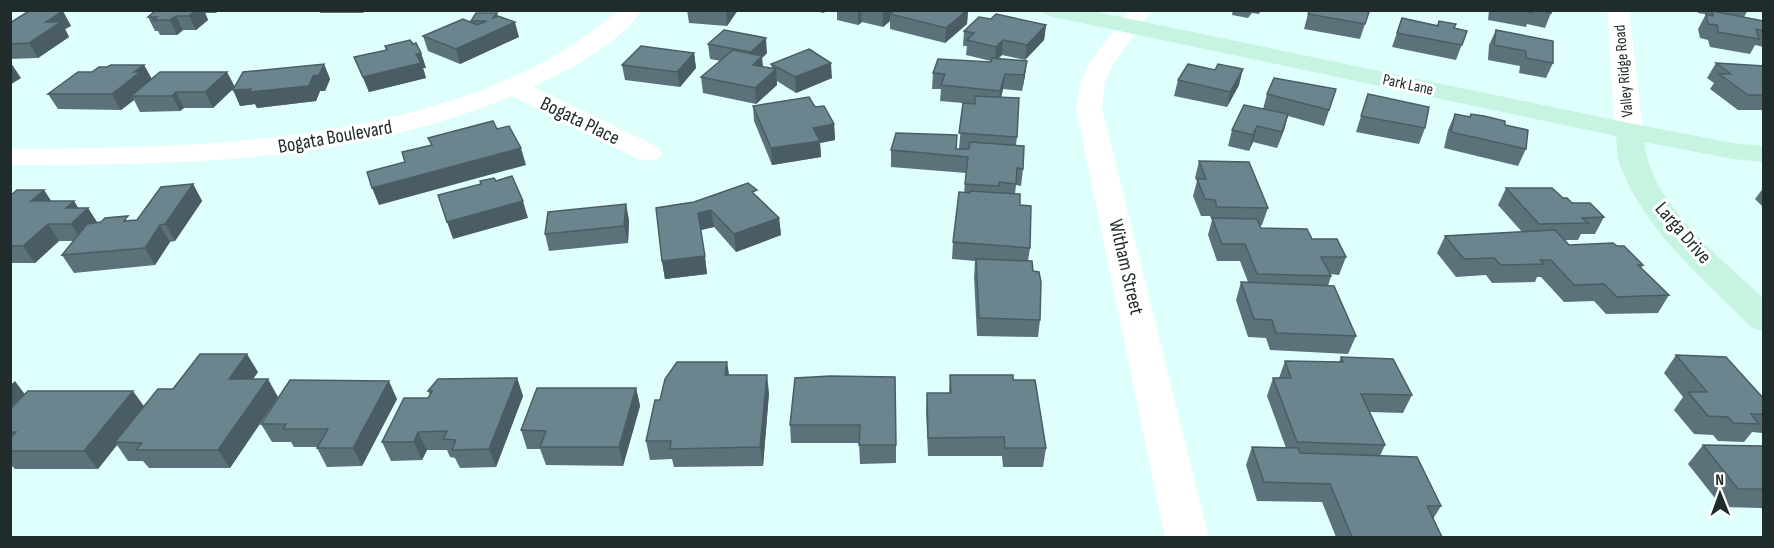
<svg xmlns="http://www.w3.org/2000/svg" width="1774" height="548" font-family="'Sofia Sans Condensed',sans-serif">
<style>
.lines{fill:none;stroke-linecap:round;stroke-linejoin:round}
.street{fill:#fff;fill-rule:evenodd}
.secondary{fill:#c6f4e0;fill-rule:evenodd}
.wall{fill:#5c727b}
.shaded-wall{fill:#4b5d64}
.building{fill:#6b858f;stroke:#4b5d64;stroke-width:1.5}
.labels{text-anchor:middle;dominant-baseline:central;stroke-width:6;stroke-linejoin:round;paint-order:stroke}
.far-street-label{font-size:16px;fill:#202c2b;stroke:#fff}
.street-label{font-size:20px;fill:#202c2b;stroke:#fff}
</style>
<rect width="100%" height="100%" fill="#defffc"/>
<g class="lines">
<g class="street">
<path d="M618 10H642C619 44 569 70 533 87L658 147 662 153 658 159 648 161 638 159 512 96C353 163 179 165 10 165V149C158 148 305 146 447 102 509 82 569 55 618 10Z"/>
<path d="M1129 10H1152L1114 63 1105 81 1102 109 1209 538H1165L1076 109 1081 81 1090 62Z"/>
<path d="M1607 10H1629L1643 131 1639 137 1629 139 1619 137 1615 131Z"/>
</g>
<path class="secondary" d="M1042 10H1087L1629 123 1733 143 1764 146V162L1733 159 1644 142C1652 205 1720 257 1764 299V331L1752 328C1705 280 1646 232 1621 168 1617 158 1617 147 1616 136L1053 17 1045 15Z"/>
</g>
<g class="wall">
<path d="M156 10H219L216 13H205L208 20 196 30H183L177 35H160L158 31H155L148 17Z"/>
<path d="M319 10H365L363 13H320Z"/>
<path d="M687 10H738L727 26 689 23Z"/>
<path d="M809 10H826L824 13Z"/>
<path d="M837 10H968L967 24 945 43 890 29V21L883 27 862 22 858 25 837 20Z"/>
<path d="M1233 10H1261L1259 14 1252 13 1248 18 1232 15Z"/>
<path d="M1489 10H1551V13L1545 28 1527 24 1526 27 1488 20Z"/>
<path d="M1697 10H1748L1744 17 1764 21V47L1755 45 1750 54 1710 47 1708 40 1700 38 1698 29 1706 14 1710 15 1698 13Z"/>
<path d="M1369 12 1360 39 1304 29 1308 14Z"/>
<path d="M498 16 519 37 460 64 428 51 423 36 472 23 471 21Z"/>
<path d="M1402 18 1437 25 1439 21 1454 28 1467 31 1456 60 1392 47Z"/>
<path d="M991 19 1046 25 1044 40 1025 60 1002 55 998 58 1025 76 1022 91 1003 89 1001 98 1017 137 1016 145 1023 169 1021 186 1016 185 1015 194 1020 205 1030 248 1028 261 1040 320 1038 337 977 336 974 277 975 261 952 259 953 242 964 193 966 173 891 167V150L959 149 963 103 940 101 941 89H932L933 73 991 62V61L966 55 967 46H963L964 31Z"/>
<path d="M10 23 71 26 65 29 69 37 38 58 10 59Z"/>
<path d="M1496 30 1553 63 1546 78 1519 73 1520 66 1488 60 1489 45Z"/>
<path d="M413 44 421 53 426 68H423L426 78 369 92 354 57Z"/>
<path d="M708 44 767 53 762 58 763 67 772 69 771 64 832 78 796 93 777 81V85L756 104 703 93 701 77 721 61 710 59Z"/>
<path d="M694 53 696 68 680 87 625 80 622 65Z"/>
<path d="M1716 63 1764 66V110H1738L1710 89 1714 83 1707 78Z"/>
<path d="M324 64 330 79 325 91H320L316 101 257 108 255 104 240 106 235 87 213 108H184L180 111 140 112 134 100 121 110 58 109 48 94 107 67 144 65 152 79 235 87Z"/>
<path d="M1178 80 1239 85 1227 107 1174 96Z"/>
<path d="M1336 89 1324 126 1288 116 1284 130 1277 148 1253 142 1249 151 1228 146 1232 130 1263 109 1267 94Z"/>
<path d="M1368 94 1425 128 1419 144 1356 132Z"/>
<path d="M753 106 815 107 834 124 835 140 820 143 821 157 772 165 754 121Z"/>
<path d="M1455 114 1469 117 1471 114 1505 125 1526 149 1518 166 1444 148 1448 130Z"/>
<path d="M1199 161 1268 208 1262 225H1260L1261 228 1312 239 1346 257 1339 275 1330 274 1331 276 1328 286 1356 336 1348 354 1270 350 1266 338 1248 337 1236 300 1241 282H1248L1240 261H1217L1208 235 1212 220 1210 216H1201L1193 196 1197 181 1195 178Z"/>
<path d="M193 184 202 201 175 241 170 242 155 265 74 273 62 255 74 241H59L35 263H10V196L44 190 51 201H74L78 208H88L97 223 137 220Z"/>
<path d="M1764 187V208L1755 199Z"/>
<path d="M1506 188 1563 198 1604 217 1595 234H1581L1578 240H1565L1569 245 1617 246 1643 265 1641 268 1669 295 1658 313 1606 314 1594 301 1564 302 1541 277H1537L1535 282 1492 283 1486 275 1456 277 1437 253 1445 236 1522 232 1498 205Z"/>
<path d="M757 196 779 218 781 235 736 252 714 227 701 230 707 274 665 279 662 261 694 202Z"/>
<path d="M626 204 629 221 628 243 549 251 545 234Z"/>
<path d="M1676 355 1764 399V431L1762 433 1752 432 1744 442 1718 441 1713 435 1694 434 1674 410 1683 397 1664 373Z"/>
<path d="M1341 357 1412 395 1403 413 1370 412 1385 445 1380 456 1441 506 1433 519 1442 537H1336L1322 502 1257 501 1246 465 1252 447 1286 448 1267 396 1273 378H1279L1285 361 1339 362Z"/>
<path d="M258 372 253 379 278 397 230 468H149L143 461H128L117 445 98 469H15L10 464V381L25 394 144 406 173 389Z"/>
<path d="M729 375 769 393 763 466 674 467 672 459 650 460 646 441 660 400Z"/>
<path d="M950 375 1013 380 1046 448 1043 467H1003L1002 456H928L926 411 927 393H949Z"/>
<path d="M517 378 523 396 496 467 460 468 455 458 450 457 447 450H427L422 460 391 461 382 442 428 398 430 395 428 391Z"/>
<path d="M795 378 896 445V463L860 464 859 443H791L790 425Z"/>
<path d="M636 388 640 406 623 466 546 465 540 449H527L521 430Z"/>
<path d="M397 399 362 466 327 467 317 448V447H294L291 442H272L261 424Z"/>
<path d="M1703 445 1764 446V511L1761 508 1722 507 1688 464Z"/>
</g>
<g class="shaded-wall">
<path d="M187 10H204L208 20 196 30 189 16Z"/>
<path d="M726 10H738L727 26 726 11Z"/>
<path d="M858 10H861L862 22 858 25Z"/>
<path d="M885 10H903L890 14V21L883 27V12Z"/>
<path d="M968 10 967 24 945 43 946 28Z"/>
<path d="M63 11 71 26 65 29 69 37 38 58 29 43 46 22Z"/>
<path d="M497 13 501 27 515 22 519 37 460 64 456 49 493 18Z"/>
<path d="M176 16 183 30 177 35 170 20Z"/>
<path d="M1046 25 1044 40 1025 60 1027 45Z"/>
<path d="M766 38 767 53 762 58 763 71 754 80 751 52Z"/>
<path d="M1003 40 1002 55 995 62 996 47Z"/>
<path d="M421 53 426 68H423L426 78 369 92 363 77 416 54Z"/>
<path d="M694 53 696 68 680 87 677 72Z"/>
<path d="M1027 61 1025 76 1022 91 1024 75Z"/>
<path d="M11 63 21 78 10 85V64Z"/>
<path d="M831 63 832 78 796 93 795 77Z"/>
<path d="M324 64 330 79 325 91H320L316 101 257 108 255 104 240 106 233 90 313 76Z"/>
<path d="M144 65 152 80 131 96 134 100 121 110 112 94 134 72Z"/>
<path d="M776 69 777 85 756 104 755 88Z"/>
<path d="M1243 69 1239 85 1227 107 1230 92Z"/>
<path d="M227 72 235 87 213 108 205 92Z"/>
<path d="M1005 74 1003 89 999 107 1000 91Z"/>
<path d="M176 92 184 108 180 111 172 96Z"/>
<path d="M1288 114 1284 130 1277 148 1282 132Z"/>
<path d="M834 124 835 140 820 143 821 157 772 165 771 148 813 128Z"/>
<path d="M1257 126 1253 142 1249 151 1253 135Z"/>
<path d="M521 148 526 165 379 205 372 188Z"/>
<path d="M193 184 202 201 175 241 165 224Z"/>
<path d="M44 190 55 207 31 201Z"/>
<path d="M74 201 82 214 88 208 99 225 82 241 71 224 66 208Z"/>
<path d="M523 201 528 218 453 239 447 222Z"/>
<path d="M626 204 629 221 628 243 624 226Z"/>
<path d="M711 210 714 227 701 230 698 213Z"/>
<path d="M779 218 781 235 736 252 734 234Z"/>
<path d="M48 224 59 241 35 263 23 246Z"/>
<path d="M160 225 170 242 155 265 145 248Z"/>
<path d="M705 256 707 274 665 279 662 261Z"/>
<path d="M247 354 258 372 240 397 229 379Z"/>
<path d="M727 362 730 380 725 375Z"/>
<path d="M767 375 769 393 763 466 760 447Z"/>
<path d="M517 378 523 396 496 467 489 449Z"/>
<path d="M268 379 278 397 230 468 218 450Z"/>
<path d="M15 381 29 400 10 420V386Z"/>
<path d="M389 381 397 399 362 466 353 448Z"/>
<path d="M636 388 640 406 623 466 619 447Z"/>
<path d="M133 391 146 409 115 442 117 445 98 469 84 451Z"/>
<path d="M418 432 427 450 422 460 414 442Z"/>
</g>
<g class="building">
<path d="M156 10H196L189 16H176L170 20H153L157 17H148Z"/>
<path d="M895 10H967L946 28 890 14Z"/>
<path d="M1310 10H1362L1369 12 1365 24 1308 14Z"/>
<path d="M1521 10H1532V13Z"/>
<path d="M1535 10H1551V13Z"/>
<path d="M29 11H63L46 22H61L29 43 10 44V23Z"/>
<path d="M1712 11 1764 21V31L1756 29 1759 39 1718 32 1717 25 1708 24 1706 14 1713 16Z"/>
<path d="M476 13H497L493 18 498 16 515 22 456 49 423 36 463 19 477 25 487 21H471Z"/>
<path d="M996 14 1046 25 1027 45 1003 40 996 47 967 40 974 33 964 31 979 17 991 19Z"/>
<path d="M1402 18 1438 26 1439 21 1456 24 1454 28 1467 31 1462 45 1397 33Z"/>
<path d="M724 30 766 38 751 52 708 44Z"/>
<path d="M1496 30 1553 41V63L1526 58V51L1494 45Z"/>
<path d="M410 40 413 44 416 43 421 53 416 54 421 63 363 77 354 57 387 50 385 46Z"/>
<path d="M641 46 694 53 677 72 622 65Z"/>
<path d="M809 49 831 63 795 77 771 64Z"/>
<path d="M733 50 762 56 753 65 776 69 755 88 701 77Z"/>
<path d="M992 58 1027 61 1024 75 1005 74 1000 91 941 85 945 74 933 73 938 59 991 62Z"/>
<path d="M1716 63 1764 66V95H1748L1719 74H1731Z"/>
<path d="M324 64 319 75 313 76 309 86 249 92 251 89 233 90 243 72Z"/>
<path d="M1188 64 1215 70 1218 64 1243 69 1230 92 1178 80Z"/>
<path d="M111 65H144L134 72H140L112 94H48L78 72H92L99 67H107Z"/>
<path d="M160 72H227L205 92H176L172 96H131Z"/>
<path d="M1274 78 1336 89 1329 110 1267 94Z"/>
<path d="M1368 94 1429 107 1425 128 1361 116Z"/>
<path d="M975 96 1019 98 1017 137 959 133 963 103 975 104Z"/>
<path d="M809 97 815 107 824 106 834 124 813 128 820 141 771 148 753 106Z"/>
<path d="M1244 105 1288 114 1282 132 1257 126 1253 135 1232 130Z"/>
<path d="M1455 114 1470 117 1471 114 1484 116 1505 121V125L1528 130 1526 149 1451 132Z"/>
<path d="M493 121 497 129 509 126 521 148 372 188 367 172 405 162 402 152 432 145 428 138Z"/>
<path d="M896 133 957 135 956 149H969L970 142 1024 146 1023 169 1017 168 1016 184 999 182V186L965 184 968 157 891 150Z"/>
<path d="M1199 161 1249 162 1268 208 1217 207 1215 200 1205 199 1197 179H1206Z"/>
<path d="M512 176 523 201 447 222 438 195 481 184 480 181 494 178 496 181Z"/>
<path d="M748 183 757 190 752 192 779 218 734 234 711 210 698 213 705 256 662 261 656 208 694 202Z"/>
<path d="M193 184 165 224 160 225 145 248 62 255 87 224 101 222 105 218 128 216 124 221 137 220 161 187Z"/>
<path d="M1506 188H1552L1563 198H1567L1572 203H1590L1604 217 1582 218 1588 223 1539 224Z"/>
<path d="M17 190H44L31 201H74L66 208H88L71 224H48L23 246H10V196Z"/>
<path d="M970 191 1020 194V205L1031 206 1030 248 953 242 959 192 970 193Z"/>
<path d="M626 204 624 226 545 234 548 212Z"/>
<path d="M1212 218 1257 219 1261 228 1307 229 1312 239H1337L1346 257H1321L1331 276 1257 274 1245 244H1222Z"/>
<path d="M1555 230 1569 245 1613 243 1617 246H1624L1643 265H1638L1669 295 1617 297 1604 284 1574 285 1551 260H1540L1544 264 1501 265 1494 258 1464 259 1445 236Z"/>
<path d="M976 259 1032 261 1033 271 1039 272 1041 282 1040 320 979 318Z"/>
<path d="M1241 282 1334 286 1356 336 1276 333 1272 320 1254 319Z"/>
<path d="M200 354H247L229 379H268L218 450H136L142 443 115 442 158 389H173Z"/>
<path d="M1676 355 1726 357 1764 399V414H1751L1759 424 1733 423 1728 417 1708 416 1688 392H1707Z"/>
<path d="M1341 357 1393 359 1412 395 1361 394 1385 445 1297 442 1273 378H1291L1285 361 1343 362Z"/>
<path d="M677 362H727L725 375H767L760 447 670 449 671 441H646L655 400H660L665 379Z"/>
<path d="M950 375H1013V380H1035L1046 448H1005L1004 437 928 438 927 393H951Z"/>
<path d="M830 376 895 377 896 445H859L860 425H790L795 378Z"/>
<path d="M517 378 489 449 452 450 456 440 443 439 447 431 418 432 414 442H382L404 398H428L432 391H428L438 379Z"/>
<path d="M290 380 389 381 353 448H317L328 429H283L286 424H261Z"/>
<path d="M537 388H636L619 447H540L546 431 521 430Z"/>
<path d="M28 391H133L84 451H10V438L16 432H10V409Z"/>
<path d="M1703 445 1764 446V489H1738Z"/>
<path d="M1252 447 1298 448 1300 453 1417 457 1441 506H1427L1442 537H1352L1330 484 1264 482Z"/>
</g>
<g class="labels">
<g class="far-street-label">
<text transform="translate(1624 71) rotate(-95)">Valley Ridge Road</text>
<text transform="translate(1408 85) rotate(12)">Park Lane</text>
</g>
<g class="street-label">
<text transform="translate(580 121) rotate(26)">Bogata Place</text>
<text transform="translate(335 137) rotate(-10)">Bogata Boulevard</text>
<text transform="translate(1683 233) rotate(49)">Larga Drive</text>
<text transform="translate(1126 267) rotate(77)">Witham Street</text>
</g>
</g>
<rect width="1774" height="548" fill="none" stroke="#202c2b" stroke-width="24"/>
<g transform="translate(1720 494) rotate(359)" stroke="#ffffff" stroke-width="4.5" paint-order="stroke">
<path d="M0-4.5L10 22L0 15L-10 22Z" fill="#202c2b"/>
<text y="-9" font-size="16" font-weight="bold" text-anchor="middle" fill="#202c2b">N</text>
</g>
</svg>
